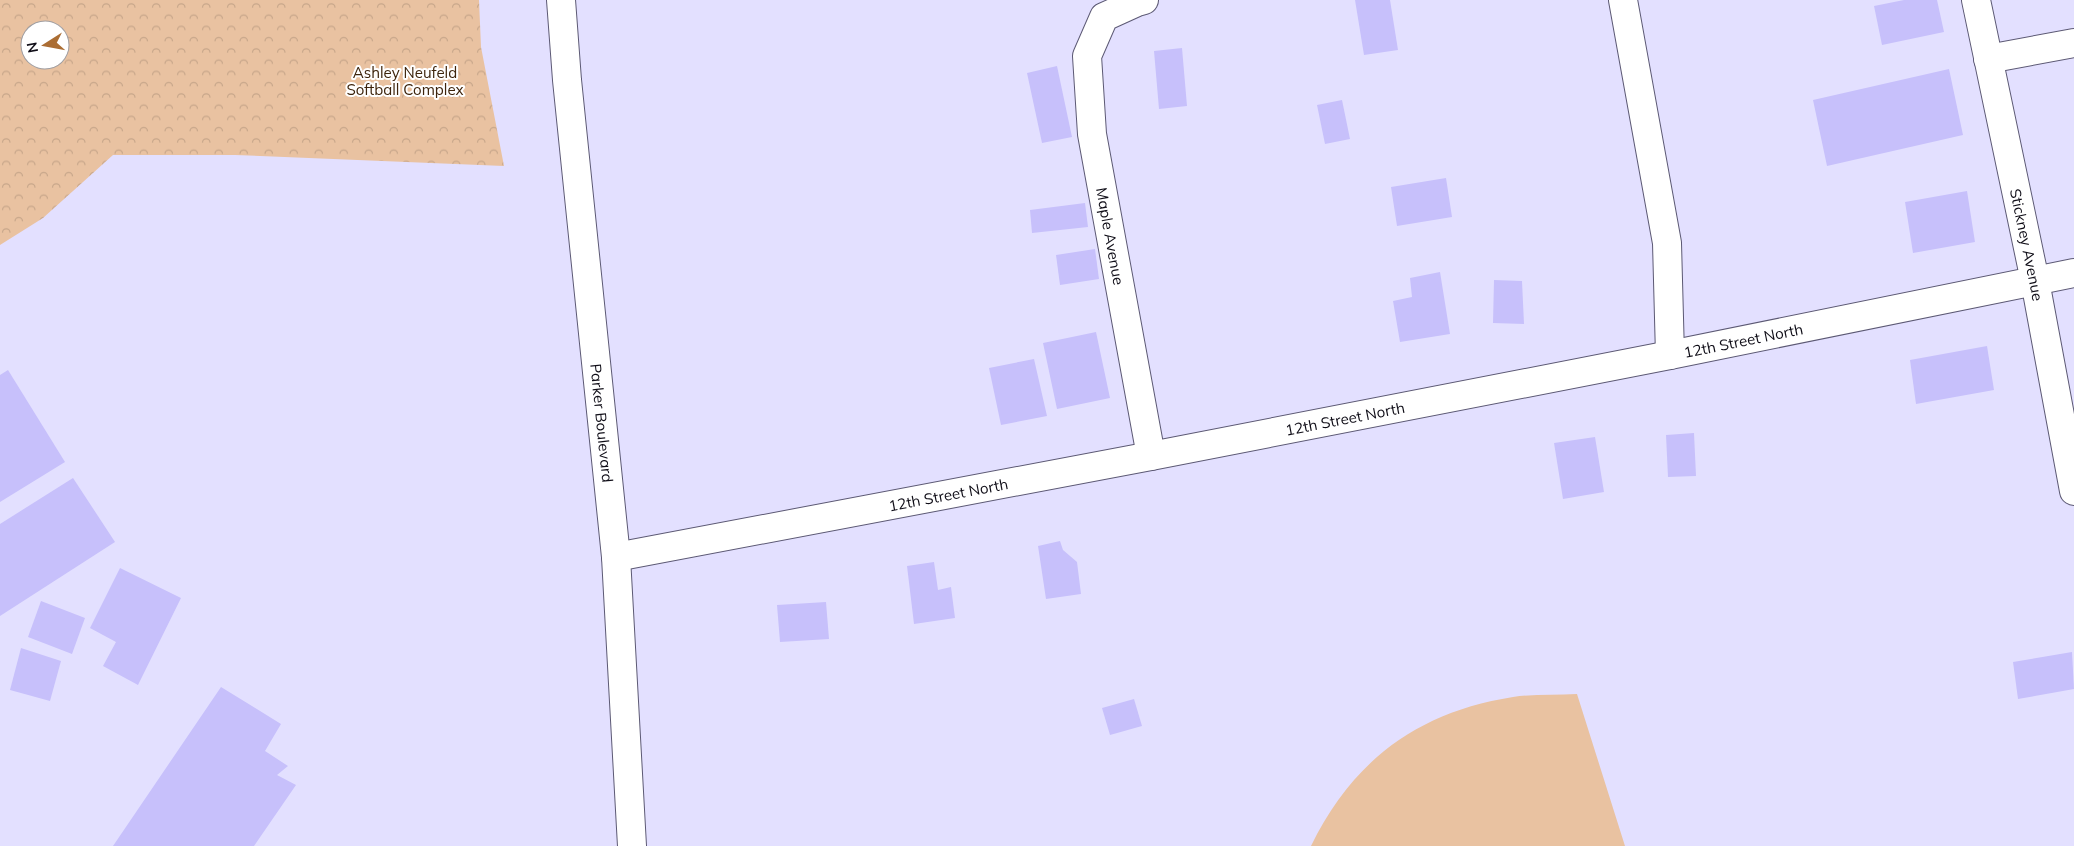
<svg xmlns="http://www.w3.org/2000/svg" width="2074" height="846" font-family="Mulish,sans-serif">
<style>
.grass{fill:#e9c2a1}
.park{fill:url(#park-crowns);fill-rule:evenodd}
.building{fill:#c7c0fb}
.lines{fill:none;stroke-linecap:round;stroke-linejoin:round}
.minor-casing{stroke:#5c5974;stroke-width:30}
.minor{stroke:#fff;stroke-width:28}
.labels{text-anchor:middle;dominant-baseline:central;stroke-width:4;stroke-linejoin:round;paint-order:stroke}
.park-label{font-size:15px;fill:#3d240c;stroke:#fff}
.street-label{font-size:15px;fill:#0f0d17;stroke:#fff}
</style>
<defs>
<pattern id="park-crowns" width="20" height="18" patternUnits="userSpaceOnUse" patternTransform="scale(1.25)"><rect width="20" height="18" fill="#e9c2a1"/><path d="M2 6a3 3 0 1 1 6 0M12 15a3 3 0 1 1 6 0" fill="none" stroke="#c7a68a"/></pattern>
</defs>
<rect width="100%" height="100%" fill="#e3e0ff"/>
<path class="grass" d="M1577 694 1625 846H1311C1353 760 1418 712 1513 697 1534 694 1556 695 1577 694Z"/>
<path class="park" d="M0 0H479L481 47 504 166 235 155H113L43 218 0 245ZM30 30H60V60H30Z"/>
<g class="building">
<path d="M1355 0H1390L1398 50 1364 55Z"/>
<path d="M1904 0H1937L1944 32 1882 45 1874 6Z"/>
<path d="M1182 48 1187 106 1159 109 1154 51Z"/>
<path d="M1057 66 1072 137 1042 143 1027 73Z"/>
<path d="M1949 69 1963 135 1827 166 1813 100Z"/>
<path d="M1342 100 1350 139 1325 144 1317 105Z"/>
<path d="M1446 178 1452 217 1397 226 1391 187Z"/>
<path d="M1967 191 1975 242 1913 253 1905 202Z"/>
<path d="M1085 203 1088 227 1032 233 1030 210Z"/>
<path d="M1095 249 1099 279 1060 285 1056 255Z"/>
<path d="M1440 272 1450 334 1400 342 1393 301 1412 297 1410 278Z"/>
<path d="M1494 280 1522 281 1524 324 1493 323Z"/>
<path d="M1096 332 1110 398 1057 409 1043 343Z"/>
<path d="M1987 346 1994 390 1916 404 1910 360Z"/>
<path d="M1034 359 1047 416 1001 425 989 368Z"/>
<path d="M8 370 65 462 0 502V375Z"/>
<path d="M1694 433 1696 476 1668 477 1666 435Z"/>
<path d="M1595 437 1604 492 1563 499 1554 443Z"/>
<path d="M73 478 115 542 0 616V524Z"/>
<path d="M1060 541 1063 550 1077 562 1081 594 1046 599 1038 546Z"/>
<path d="M934 562 938 590 951 587 955 618 914 624 907 566Z"/>
<path d="M120 568 181 598 138 685 103 666 116 642 90 628Z"/>
<path d="M41 601 85 618 72 654 28 637Z"/>
<path d="M826 602 829 639 780 642 777 605Z"/>
<path d="M21 648 61 661 50 701 10 690Z"/>
<path d="M2072 652 2074 689 2018 699 2013 662Z"/>
<path d="M221 687 281 724 265 751 288 766 277 775 296 785 254 846H113Z"/>
<path d="M1134 699 1142 726 1110 735 1102 708Z"/>
</g>
<g class="lines">
<defs>
<g id="minor">
<path id="s1" d="M561 0 567 80 616 557 632 846"/>
<path id="s2" d="M1144 0 1137 2 1104 17 1087 56 1092 134 1151 456"/>
<path d="M1623 0 1667 243 1670 355"/>
<path id="s3" d="M1976 0 2035 281 2074 491"/>
<path d="M1988 59 2074 43"/>
<path id="s4" d="M616 557 1151 456 1670 355 2074 273"/>
</g>
</defs>
<use href="#minor" class="minor-casing"/>
<use href="#minor" class="minor"/>
</g>
<g class="labels">
<g class="park-label">
<text x="405" y="72">Ashley Neufeld<tspan x="405" dy="17">Softball Complex</tspan></text>
</g>
<g class="street-label">
<text stroke="none"><textPath href="#s2" startOffset="268">Maple Avenue</textPath></text>
<text stroke="none"><textPath href="#s3" startOffset="250">Stickney Avenue</textPath></text>
<text stroke="none"><textPath href="#s4" startOffset="1148">12th Street North</textPath></text>
<text stroke="none"><textPath href="#s4" startOffset="742">12th Street North</textPath></text>
<text stroke="none"><textPath href="#s1" startOffset="425">Parker Boulevard</textPath></text>
<text stroke="none"><textPath href="#s4" startOffset="338">12th Street North</textPath></text>
</g>
</g>
<g transform="translate(45 45) rotate(259)"><circle r="24" fill="#ffffff" stroke="#9f9ea2"/>
<path d="M0-4L9 19L0 12L-9 19Z" fill="#ab6d33"/>
<text y="-8" font-size="14" font-weight="bold" text-anchor="middle" fill="#0f0d17">N</text>
</g>
</svg>
